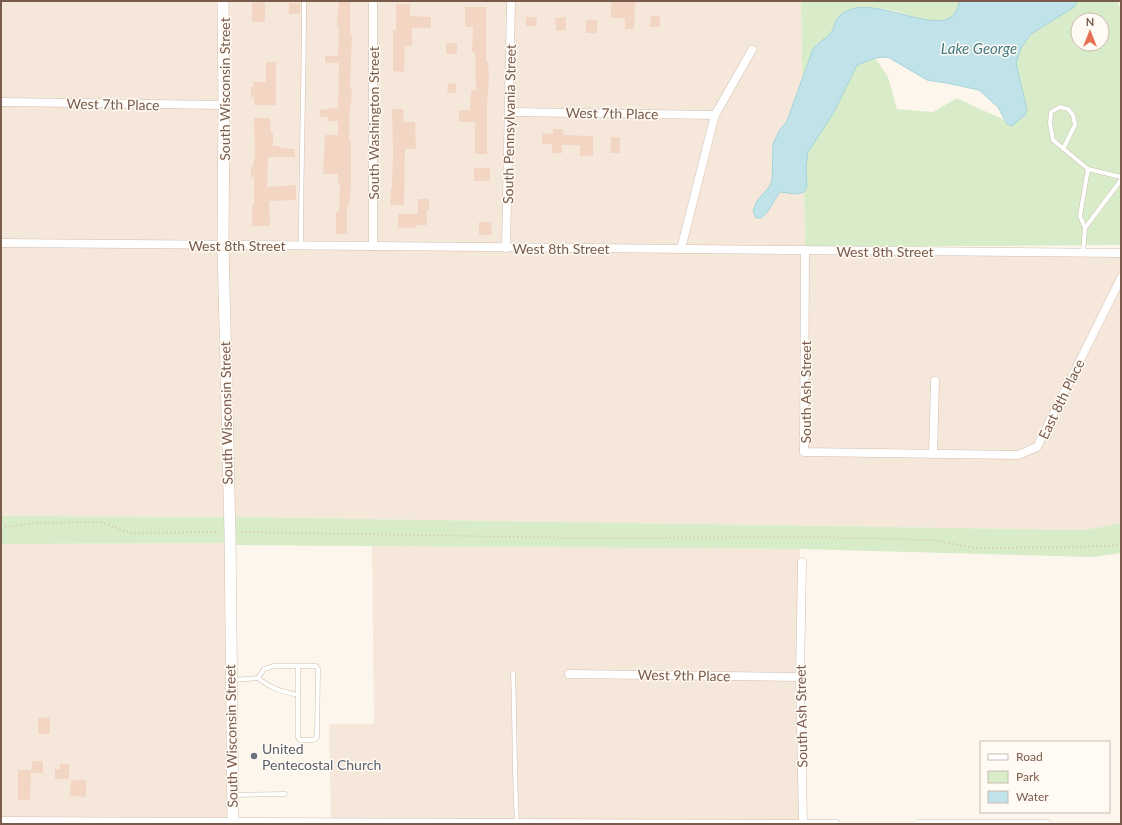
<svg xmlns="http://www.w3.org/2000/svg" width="1122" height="825" font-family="Lato,sans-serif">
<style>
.residential{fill:#f5e8da}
.green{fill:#d8ecc9;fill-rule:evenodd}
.water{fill:#bfe3e8;stroke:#a5d3da}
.building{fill:#f3d5c3}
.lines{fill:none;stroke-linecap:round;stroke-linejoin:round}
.lane-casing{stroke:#d1beb0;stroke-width:5}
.street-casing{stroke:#d1beb0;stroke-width:9}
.secondary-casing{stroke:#d6c0b0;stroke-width:12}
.path{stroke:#d9b8a5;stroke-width:1.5;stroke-dasharray:1 3;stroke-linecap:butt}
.lane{stroke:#fff;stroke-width:4}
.street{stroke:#fff;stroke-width:8}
.secondary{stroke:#fff;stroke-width:11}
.worship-dot{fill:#6b7280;stroke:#fffaf3;stroke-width:1.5}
.labels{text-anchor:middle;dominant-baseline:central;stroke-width:3;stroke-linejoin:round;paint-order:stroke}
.street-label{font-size:14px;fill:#7a5c4d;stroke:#fffaf3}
.worship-label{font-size:14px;fill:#5b616d;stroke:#fffaf3;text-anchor:start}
.water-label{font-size:15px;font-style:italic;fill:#437c86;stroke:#fffaf3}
</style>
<rect width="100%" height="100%" fill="#fdf6ec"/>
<g class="residential">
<path d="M1 1H220L224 517 1 516Z"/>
<path d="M225 1H801L805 247 226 242Z"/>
<path d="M225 248 1121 255V523L1085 530 231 517Z"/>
<path d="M230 532 233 822 1 824V544L224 543Z"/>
<path d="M372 546 800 549 801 821 331 820 329 724H374Z"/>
</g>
<g class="green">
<path d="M801 1H960C958 6 956 14 951 17 938 27 905 13 891 10 882 9 872 7 863 7 856 8 843 17 836 21 834 31 825 40 816 44L815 141 834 112 857 65 875 58 888 77 897 109 933 112 957 98 980 109 1003 119 1007 124 1027 110 1016 63 1021 48 1031 34 1074 7 1078 1H1118L1121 11V245L805 247ZM1078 20H1102V44H1078Z"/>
<path d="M1 516 224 517 225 543 1 544Z"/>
<path d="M231 517 1085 530 1121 523V553L1092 557 800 549 232 545Z"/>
</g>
<path class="water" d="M960 1H1078L1074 7 1031 34 1021 48 1016 63 1027 110 1025 115 1012 126 1007 124 998 107 979 90 947 83 927 80 888 57 875 58 857 65 834 112 808 152 806 167 807 186 804 192 796 194 780 192C774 200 769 213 761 218H756L753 211 757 201 769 187 772 181 773 144 779 131 787 121 813 49C817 43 824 40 829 35 833 31 834 26 836 21 838 15 846 11 852 9 878 0 934 31 951 17 956 14 958 6 960 1Z"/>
<g class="building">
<path d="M338 1H350V35H352L350 89H352L351 105H350L349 140H351V183L349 207 347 206V234H336V212H339L340 183H338V174H323L325 135H338V121H328V117H320V109L329 110V108H338L339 63H325V56H338L339 27H337L338 9H339Z"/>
<path d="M611 1H635L634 29H625V18H611Z"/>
<path d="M265 2V22H252V3Z"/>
<rect x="289" y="3" width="11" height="11"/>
<path d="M396 4H410V16L431 17V28H412V46H405L404 72 393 71V30H396Z"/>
<path d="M465 7H486V62H488L489 78 487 105V154H475V122H459V110H470L471 90H476L475 52H472L473 27H465Z"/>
<path d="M651 16H660V27H650Z"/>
<path d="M526 17H537L536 26H526Z"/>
<path d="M566 17V30L556 31 555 18Z"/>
<rect x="586" y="20" width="11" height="13"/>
<rect x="446" y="43" width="11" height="11"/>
<path d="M266 62H276V105H254V97H251V87H254V82H266Z"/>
<path d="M448 83 456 84V93H447Z"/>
<path d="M392 109H403L404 122H415L416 149H405L404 205H390L391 188H392L393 151Z"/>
<path d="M254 118H270L271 133H273V146H280V148L295 149V157H268L267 187 296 185V200L269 201 270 226H252V205H254V177H251V167H253L254 158H255Z"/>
<path d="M553 129H563V135L593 136V156H580V145H562V153H552V144H542V133L553 134Z"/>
<path d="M611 137H620V153H610Z"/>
<rect x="474" y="168" width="16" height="13"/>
<path d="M418 199H429V210H427V225H416V228H398V214H418Z"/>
<path d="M479 222H491L492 235H479Z"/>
<path d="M50 717V734H38V718Z"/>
<path d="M32 761H43V773H31Z"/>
<path d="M60 764H69V779H55V769H60Z"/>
<path d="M18 770H31L30 800H18Z"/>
<path d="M71 780H86V797L70 796Z"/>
</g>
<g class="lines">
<defs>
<g id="lane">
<path d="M1063 149 1075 125 1073 115 1068 109 1060 107 1051 112 1050 123 1053 140 1088 169"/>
<path d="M1085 228 1121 180"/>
<path d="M301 246C301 164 304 83 304 1"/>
<path d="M1083 252 1085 228 1080 216 1088 169 1121 177"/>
<path d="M513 673C515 723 514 773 517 823"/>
<path d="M258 678 264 669 274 666H316L318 669 317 737 314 740H300L298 737V667"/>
<path d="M233 680 258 678C272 689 281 691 298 695"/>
<path d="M235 795 285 794"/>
</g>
<g id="street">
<path d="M1 102 224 105"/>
<path d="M509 112 715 115"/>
<path d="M1 243 373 246 1121 253"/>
<path d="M373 246V1"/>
<path d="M506 248 511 1"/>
<path d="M681 249 715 115 752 50"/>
<path d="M805 250 804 452 1018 455 1037 447 1121 278"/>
<path d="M933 454 935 381"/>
<path d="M802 562 800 677 803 823"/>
<path d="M569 674 800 677"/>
<path d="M1 821 232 822 836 824"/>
<path d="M918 824H1047"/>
</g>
<path id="secondary" d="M223 1 224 105 223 245 230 532 233 824"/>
</defs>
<use href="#lane" class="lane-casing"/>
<use href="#street" class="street-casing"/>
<use href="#secondary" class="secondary-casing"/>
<g class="path">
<path d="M1 528 31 523 100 522 131 533 219 532"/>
<path d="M241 532 582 538 815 537 932 540 975 548 1080 547 1121 545"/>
</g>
<use href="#lane" class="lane"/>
<use href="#street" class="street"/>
<use href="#secondary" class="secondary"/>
</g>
<circle class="worship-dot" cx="254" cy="756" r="4"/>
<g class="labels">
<g class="street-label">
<text transform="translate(224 89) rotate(-90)">South Wisconsin Street</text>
<text transform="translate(113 104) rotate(1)">West 7th Place</text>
<text transform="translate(612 113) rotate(1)">West 7th Place</text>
<text transform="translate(373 123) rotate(-90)">South Washington Street</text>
<text transform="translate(509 124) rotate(-89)">South Pennsylvania Street</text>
<text x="237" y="245">West 8th Street</text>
<text x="561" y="248">West 8th Street</text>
<text x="885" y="251">West 8th Street</text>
<text transform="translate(805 392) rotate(-90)">South Ash Street</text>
<text transform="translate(1061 399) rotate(-64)">East 8th Place</text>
<text transform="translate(226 413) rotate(-91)">South Wisconsin Street</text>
<text transform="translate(684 675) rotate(1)">West 9th Place</text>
<text transform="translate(801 716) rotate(-91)">South Ash Street</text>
<text transform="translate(231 736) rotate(-91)">South Wisconsin Street</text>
</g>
<g class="worship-label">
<text x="262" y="748">United<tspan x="262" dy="16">Pentecostal Church</tspan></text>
</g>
<g class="water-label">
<text x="979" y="48">Lake George</text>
</g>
</g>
<rect width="1122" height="825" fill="none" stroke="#7a5c4d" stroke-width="4"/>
<rect x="980" y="741" width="130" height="72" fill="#fffaf3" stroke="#cabbb1"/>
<rect x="988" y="754" width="20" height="6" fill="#ffffff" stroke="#cabbb1"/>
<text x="1016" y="761" font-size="12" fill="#7a5c4d">Road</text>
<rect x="988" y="771" width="20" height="12" fill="#d8ecc9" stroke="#cabbb1"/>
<text x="1016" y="781" font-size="12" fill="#7a5c4d">Park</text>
<rect x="988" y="791" width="20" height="12" fill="#bfe3e8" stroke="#cabbb1"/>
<text x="1016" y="801" font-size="12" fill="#7a5c4d">Water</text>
<g transform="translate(1090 32)"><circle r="19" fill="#fffaf3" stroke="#cabbb1"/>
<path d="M0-3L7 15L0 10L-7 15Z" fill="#e76f51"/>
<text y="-6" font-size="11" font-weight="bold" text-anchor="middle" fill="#7a5c4d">N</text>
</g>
</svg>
